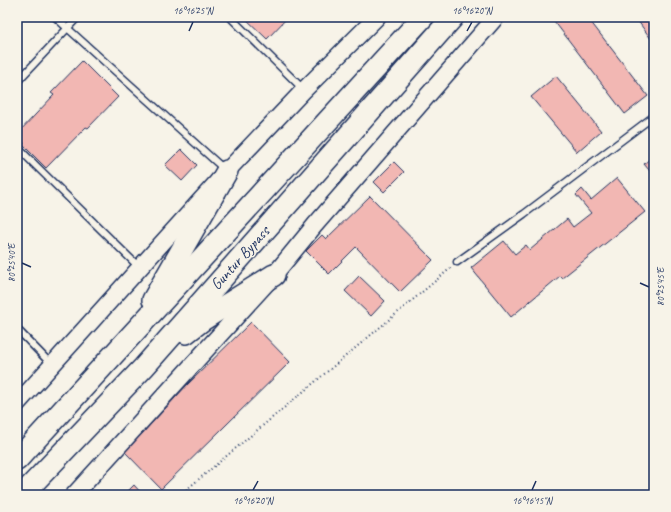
<svg xmlns="http://www.w3.org/2000/svg" width="671" height="512" font-family="Caveat,sans-serif">
<style>
.building{fill:#f2b7b3;stroke:#1b2f5e}
.lines{fill:none;stroke-linecap:round;stroke-linejoin:round}
.service-casing{stroke:#1b2f5e;stroke-width:9}
.tertiary-casing{stroke:#1b2f5e;stroke-width:19}
.trunk-casing{stroke:#1b2f5e;stroke-width:24}
.path{stroke:#1b2f5e;stroke-width:2;stroke-dasharray:1 3;stroke-linecap:butt}
.service{stroke:#f7f3e8;stroke-width:6}
.tertiary{stroke:#f7f3e8;stroke-width:16}
.trunk{stroke:#f7f3e8;stroke-width:21}
.ticks{fill:none;stroke:#1b2f5e;stroke-width:1.5}
.labels{text-anchor:middle;dominant-baseline:central;stroke-width:3;stroke-linejoin:round;paint-order:stroke}
.street-label{font-size:16px;fill:#1b2f5e;stroke:#f7f3e8}
.neatline{fill:none;stroke:#1b2f5e;stroke-width:1.5}
.ticks-label{font-size:10px;text-anchor:middle;fill:#1b2f5e}
</style>
<rect width="100%" height="100%" fill="#f7f3e8"/>
<filter id="ink" filterUnits="userSpaceOnUse"><feTurbulence type="fractalNoise" baseFrequency=".025" numOctaves="2"/><feDisplacementMap in="SourceGraphic" scale="8" xChannelSelector="R" yChannelSelector="G"/><feConvolveMatrix kernelMatrix="1 2 1 2 8 2 1 2 1" color-interpolation-filters="sRGB"/></filter>
<g filter="url(#ink)">
<g class="building">
<path d="M244 17H288L267 39Z"/>
<path d="M551 17H587L648 96 625 114Z"/>
<path d="M635 17H654V43Z"/>
<path d="M82 61 118 97 88 128 86 127 46 168 23 145 24 143 17 136V134L54 95 51 93Z"/>
<path d="M556 76 601 131 577 152 531 97Z"/>
<path d="M181 149 197 165 182 181 165 165Z"/>
<path d="M654 155V176L644 164Z"/>
<path d="M394 162 404 172 384 192 374 182Z"/>
<path d="M617 178 645 212 562 278 560 276 511 317 471 268 504 241 515 254 526 245 530 250 567 219 573 227 591 213 576 195 582 189 591 200Z"/>
<path d="M370 196 433 260 400 292 356 247 329 274 306 251 322 235 326 239Z"/>
<path d="M359 276 385 301 371 316 345 291Z"/>
<path d="M251 322 290 362 161 489 125 452 187 385Z"/>
<path d="M134 485 143 495H124Z"/>
</g>
<g class="lines">
<defs>
<g id="service">
<path d="M55 17 224 169"/>
<path d="M230 17 303 89"/>
<path d="M17 82 78 17"/>
<path d="M17 147 140 268"/>
<path d="M457 262 524 214 654 116"/>
<path d="M17 329 52 365"/>
</g>
<g id="tertiary">
<path d="M17 404 227 171 304 90 377 17"/>
<path d="M74 495 274 275 315 225 496 17"/>
</g>
<g id="trunk">
<path d="M153 300 227 171"/>
<path d="M186 333 204 319 274 275"/>
<path d="M17 460 423 17"/>
<path d="M22 495 144 367 453 17"/>
</g>
</defs>
<use href="#service" class="service-casing"/>
<use href="#tertiary" class="tertiary-casing"/>
<use href="#trunk" class="trunk-casing"/>
<path class="path" d="M180 495 452 267"/>
<use href="#service" class="service"/>
<use href="#tertiary" class="tertiary"/>
<use href="#trunk" class="trunk"/>
</g>
</g>
<path class="ticks" d="M189 31 193 22M467 31 472 22M22 263 31 267M640 283 649 287M253 490 258 481M532 490 536 481"/>
<g class="labels">
<g class="street-label">
<text transform="translate(240 258) rotate(-48)">Guntur Bypass</text>
</g>
</g>
<rect width="671" height="512" fill="none" stroke="#f7f3e8" stroke-width="44"/>
<rect x="22" y="22" width="627" height="468" class="neatline"/>
<g class="ticks-label">
<text x="193" y="14">16°16'25"N</text>
<text x="472" y="14">16°16'20"N</text>
<text transform="translate(11 263) rotate(-90)" y="4">80°25'40"E</text>
<text transform="translate(660 287) rotate(-90)" y="4">80°25'45"E</text>
<text x="253" y="504">16°16'20"N</text>
<text x="532" y="504">16°16'15"N</text>
</g>
</svg>
